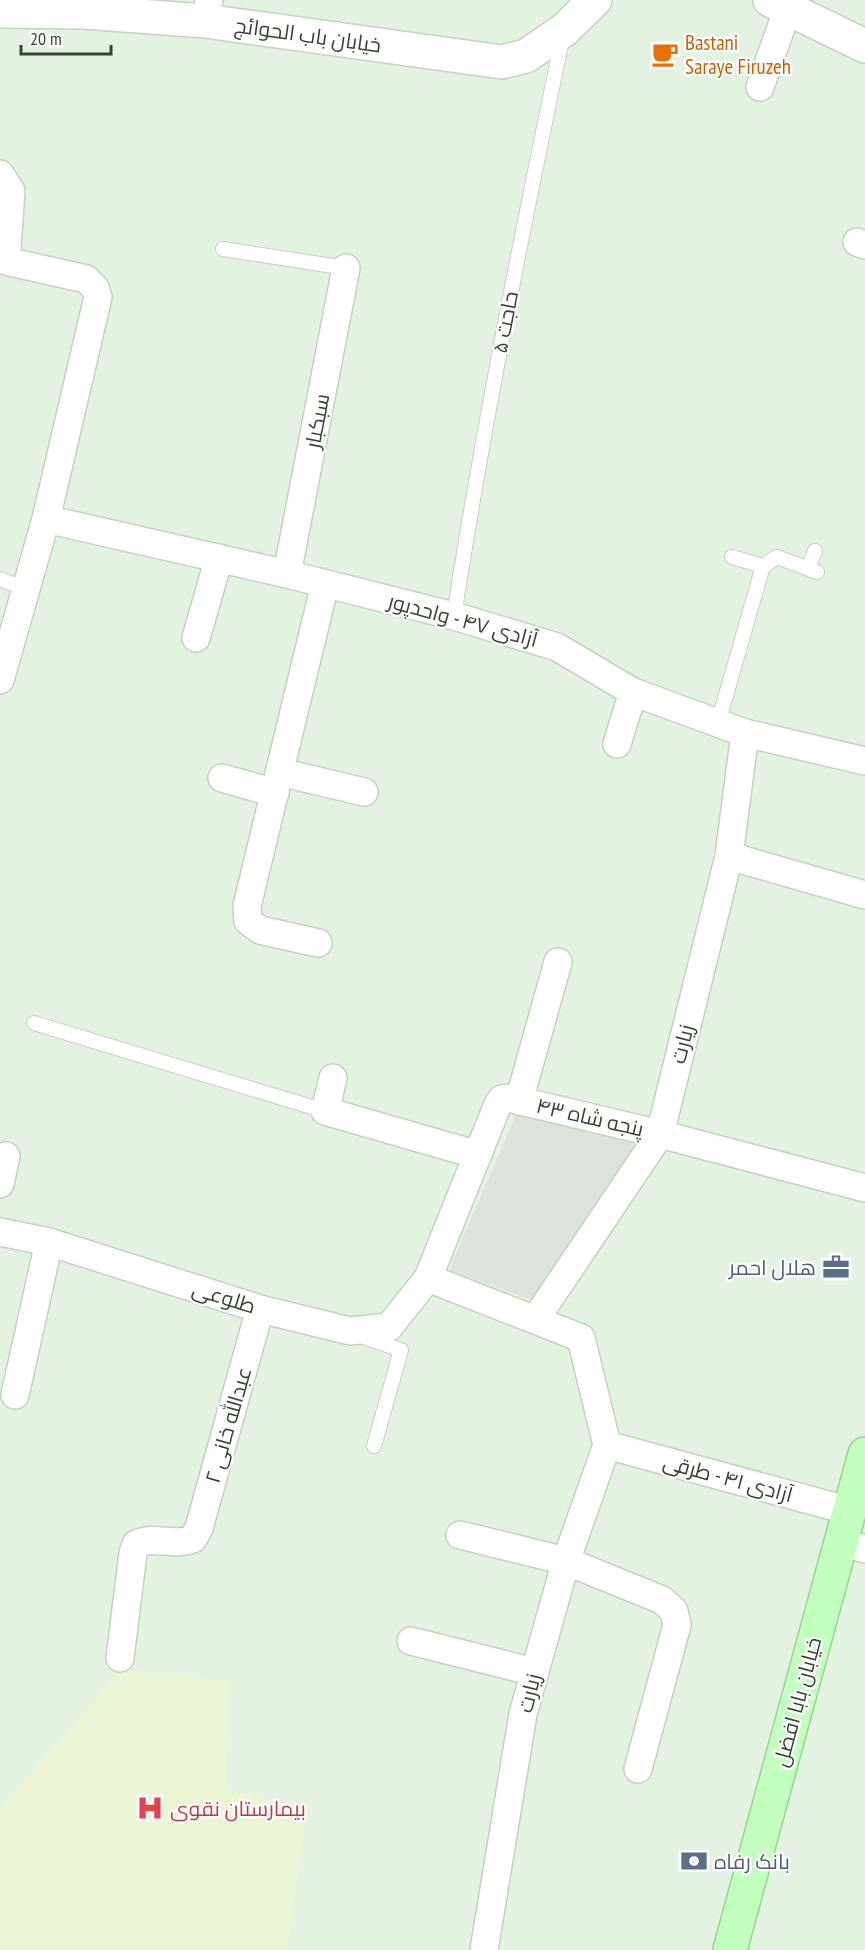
<svg xmlns="http://www.w3.org/2000/svg" width="865" height="1950" font-family="'PT Sans Narrow',Cairo,sans-serif">
<style>
.medical{fill:#eaf5d4}
.parking{fill:#dde2db}
.lines{fill:none;stroke-linecap:round;stroke-linejoin:round}
.service-casing{stroke:#bfd6bb;stroke-width:16}
.minor-casing{stroke:#bfd6bb;stroke-width:30}
.tertiary-casing{stroke:#bfd6bb;stroke-width:36}
.secondary-casing{stroke:#93d68e;stroke-width:36}
.service{stroke:#fff;stroke-width:14}
.minor{stroke:#fff;stroke-width:27}
.tertiary{stroke:#fff;stroke-width:33}
.secondary{stroke:#c3ffbf;stroke-width:33}
.labels{text-anchor:middle;dominant-baseline:central;stroke-width:4.5;stroke-linejoin:round;paint-order:stroke}
.street-label{font-size:21px;fill:#364432;stroke:#fff}
.food-label{font-size:21px;fill:#c56008;stroke:#fff;text-anchor:start}
.service-label{font-size:21px;fill:#4e5e75;stroke:#fff;text-anchor:end}
.health-label{font-size:21px;fill:#be3a42;stroke:#fff;text-anchor:start}
</style>
<rect width="100%" height="100%" fill="#e4f2e2"/>
<path class="medical" d="M123 1668 229 1681 225 1788 307 1810 287 1950H0V1806Z"/>
<path class="parking" d="M517 1113 636 1143 535 1301 449 1270Z"/>
<g class="lines">
<defs>
<g id="service">
<path d="M223 249 346 268"/>
<path d="M732 557 763 566"/>
<path d="M808 568 815 551"/>
<path d="M0 579 26 589"/>
<path d="M454 616C484 421 523 228 563 35"/>
<path d="M718 723 763 566 777 557 817 572"/>
<path d="M34 1023 325 1111"/>
<path d="M361 1336 401 1350 374 1446"/>
</g>
<g id="minor">
<path d="M205 21 209 0"/>
<path d="M760 87 788 8"/>
<path d="M0 174 11 191 6 261 86 279 95 288 98 297 46 519 0 680"/>
<path d="M857 242 865 245"/>
<path d="M46 519 287 574 454 616 557 647 633 692 745 733 865 761"/>
<path d="M287 574 346 268"/>
<path d="M196 638 219 558"/>
<path d="M617 744 633 692"/>
<path d="M280 772 364 792"/>
<path d="M222 778 275 793"/>
<path d="M729 856 865 895"/>
<path d="M318 943 260 930 248 921 247 906 325 584"/>
<path d="M333 1078 325 1111 478 1155"/>
<path d="M519 1101 558 962"/>
<path d="M0 1184 6 1156"/>
<path d="M0 1232 49 1242 260 1309 350 1331 389 1327 428 1278 498 1104 502 1099 508 1098 660 1134 865 1188"/>
<path d="M428 1278 581 1338 607 1445"/>
<path d="M535 1320 660 1134 729 856 745 733"/>
<path d="M15 1395 49 1242"/>
<path d="M607 1445 850 1511"/>
<path d="M460 1535 566 1561 662 1600 674 1611 677 1625 638 1769"/>
<path d="M841 1542 865 1549"/>
<path d="M411 1641 534 1672"/>
<path d="M120 1658 133 1553 136 1544C156 1535 172 1547 193 1539L199 1528 260 1309"/>
<path d="M484 1950 523 1714 566 1561 607 1445"/>
</g>
<g id="tertiary">
<path d="M770 0 865 46"/>
<path d="M0 11 84 12 205 21 502 62 526 56 564 30 595 0"/>
</g>
<path id="secondary" d="M730 1950 865 1454"/>
</defs>
<use href="#service" class="service-casing"/>
<use href="#minor" class="minor-casing"/>
<use href="#tertiary" class="tertiary-casing"/>
<use href="#secondary" class="secondary-casing"/>
<use href="#service" class="service"/>
<use href="#minor" class="minor"/>
<use href="#tertiary" class="tertiary"/>
<use href="#secondary" class="secondary"/>
</g>
<defs>
<symbol id="cafe-bare" viewBox="-9 -9 18 18"><path d="M-5.5-4.5H6V0H3Q3 3.5 0 3.5H-2.5Q-5.5 3.5-5.5 0ZM3-3.2v2h1.7v-2ZM-6 4.5H4V6H-6Z" fill="#e8710a" stroke="#fff" stroke-width="2.5" paint-order="stroke"/></symbol>
<symbol id="office-bare" viewBox="-9 -9 18 18"><path d="M-6-3h4V-5.5h4V-3h4V5H-6ZM-1-4.5V-3h2v-1.5ZM-6 0V1H6V0Z" fill="#5c6f8a" stroke="#fff" stroke-width="2.5" paint-order="stroke"/></symbol>
<symbol id="hospital-bare" viewBox="-9 -9 18 18"><path d="M-5-5h3v3.5h4V-5h3V5h-3V1.5h-4V5h-3Z" fill="#e0444e" stroke="#fff" stroke-width="2.5" paint-order="stroke"/></symbol>
<symbol id="bank-bare" viewBox="-9 -9 18 18"><path d="M-6-4H6V4H-6ZM0-2.3a2.3 2.3 0 1 0 0 4.6a2.3 2.3 0 1 0 0-4.6Z" fill="#5c6f8a" stroke="#fff" stroke-width="2.5" paint-order="stroke"/></symbol>
</defs>
<g fill-rule="evenodd">
<use href="#cafe-bare" x="646" y="35" width="38" height="38"/>
<use href="#office-bare" x="817" y="1248" width="38" height="38"/>
<use href="#hospital-bare" x="131" y="1789" width="38" height="38"/>
<use href="#bank-bare" x="675" y="1842" width="38" height="38"/>
</g>
<g class="labels">
<g class="street-label">
<text transform="translate(308 35) rotate(8)">خیابان باب الحوائج</text>
<text transform="translate(505 322) rotate(-79)">حاجت ۵</text>
<text transform="translate(317 421) rotate(-79)">سبکبار</text>
<text transform="translate(463 620) rotate(15)">آزادی ۴۷ - واحدپور</text>
<text transform="translate(682 1044) rotate(-76)">زیارت</text>
<text transform="translate(590 1117) rotate(13)">پنجه شاه ۴۳</text>
<text transform="translate(224 1297) rotate(17)">طلوعی</text>
<text transform="translate(228 1425) rotate(-74)">عبدالله خانی ۲</text>
<text transform="translate(728 1478) rotate(15)">آزادی ۴۱ - طرقی</text>
<text transform="translate(529 1693) rotate(-76)">زیارت</text>
<text transform="translate(797 1702) rotate(-75)">خیابان بابا افضل</text>
</g>
<g class="food-label">
<text x="685" y="42">Bastani<tspan x="685" dy="24">Saraye Firuzeh</tspan></text>
</g>
<g class="service-label">
<text x="816" y="1267">هلال احمر</text>
<text x="714" y="1861" text-anchor="start">بانک رفاه</text>
</g>
<g class="health-label">
<text x="170" y="1808">بیمارستان نقوی</text>
</g>
</g>
<path d="M21 45v9h90v-9" fill="none" stroke="#364432" stroke-width="3"/>
<text x="30" y="45" font-size="18" fill="#364432" stroke="#ffffff" stroke-width="4.5" paint-order="stroke">20 m</text>
</svg>
